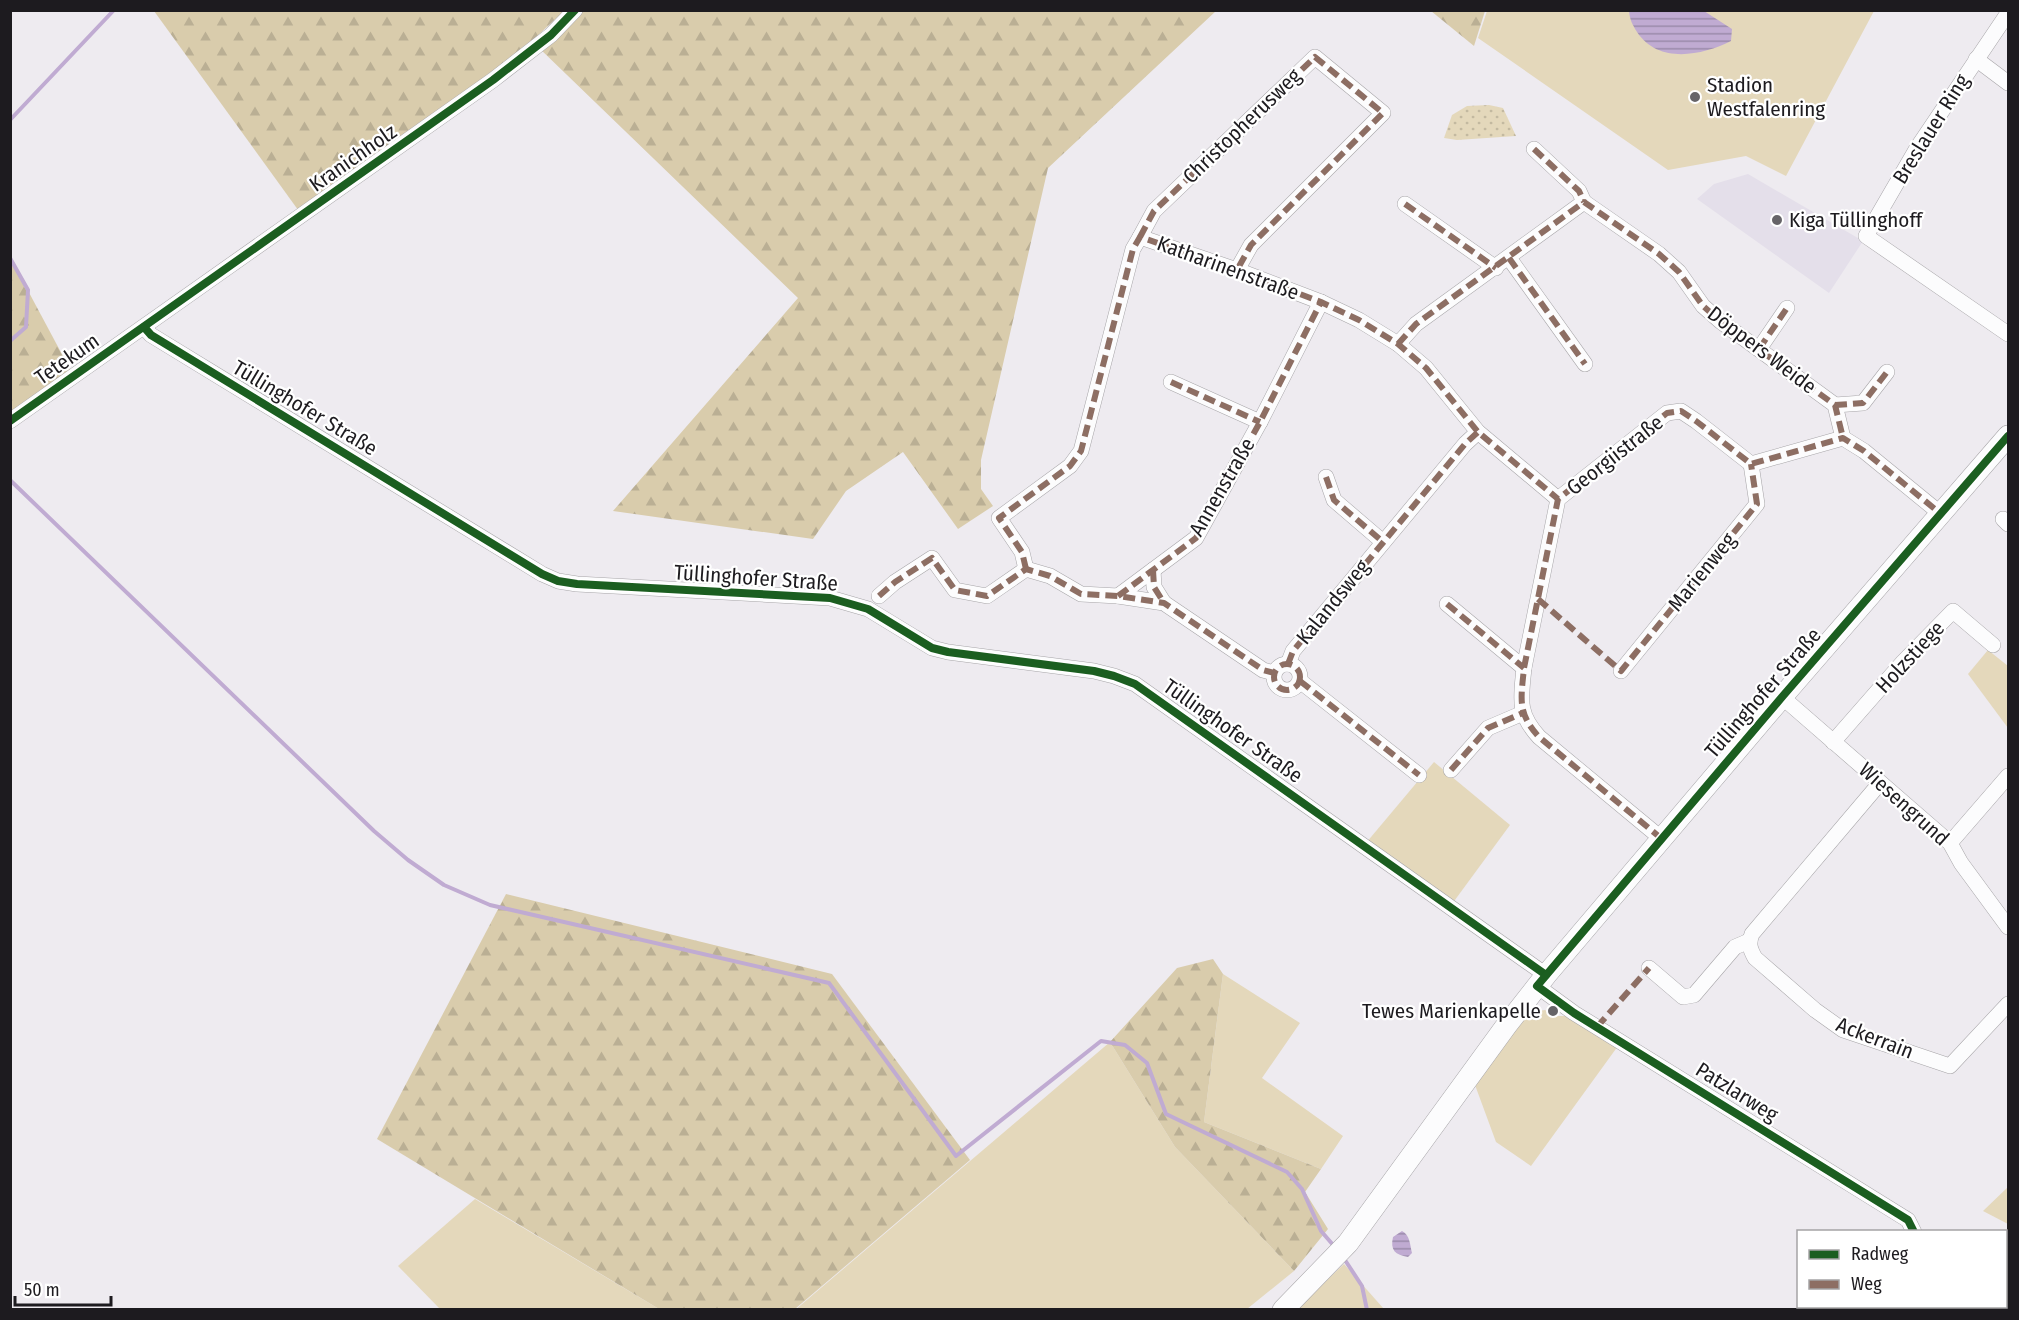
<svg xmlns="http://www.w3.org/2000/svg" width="2019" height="1320" font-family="'Fira Sans Condensed',sans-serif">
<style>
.built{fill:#e4dfea}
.grass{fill:#e4d8bb}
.forest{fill:url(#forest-firs)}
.park{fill:url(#park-dots)}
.water{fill:url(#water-rules)}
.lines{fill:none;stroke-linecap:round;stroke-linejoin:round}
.stream{stroke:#c0abd2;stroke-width:4}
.street-casing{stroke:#a7a5a8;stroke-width:16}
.secondary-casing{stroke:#a7a5a8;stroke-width:22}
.street{stroke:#fcfcfd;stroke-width:15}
.secondary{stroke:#fcfcfd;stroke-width:21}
.quiet{stroke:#8d6e63;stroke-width:6;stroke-dasharray:12 6;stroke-linecap:butt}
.cycleway-casing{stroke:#fff;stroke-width:11}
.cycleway{stroke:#1b5e20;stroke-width:8}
.poi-dot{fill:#666468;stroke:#fff;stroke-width:2}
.labels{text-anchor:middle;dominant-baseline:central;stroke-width:4.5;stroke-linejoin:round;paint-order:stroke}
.poi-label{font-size:21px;fill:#1d1b1f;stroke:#fff;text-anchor:start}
.street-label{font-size:21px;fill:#1d1b1f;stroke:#fff}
</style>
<defs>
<pattern id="forest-firs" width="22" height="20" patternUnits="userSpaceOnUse" patternTransform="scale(1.5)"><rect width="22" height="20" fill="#d9ccac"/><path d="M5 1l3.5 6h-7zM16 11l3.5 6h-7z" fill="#baaf94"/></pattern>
<pattern id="park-dots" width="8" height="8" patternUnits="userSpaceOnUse" patternTransform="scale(1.5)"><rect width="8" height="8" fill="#e4d8bb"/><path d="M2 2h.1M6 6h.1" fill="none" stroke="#c3b9a0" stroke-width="1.8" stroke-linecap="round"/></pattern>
<pattern id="water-rules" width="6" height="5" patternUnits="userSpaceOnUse" patternTransform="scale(1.5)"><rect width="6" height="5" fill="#c0abd2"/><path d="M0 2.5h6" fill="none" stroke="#9b8aaa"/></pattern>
</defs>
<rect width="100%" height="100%" fill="#eeebf0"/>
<path class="built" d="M1748 174 1863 241 1829 293 1697 199 1714 184Z"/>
<g class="grass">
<path d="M1487 11H1874L1786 176 1746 156 1668 170 1478 38Z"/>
<path d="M1988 650 2008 666V728L1968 674Z"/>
<path d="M1434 762 1510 825 1452 904 1366 843Z"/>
<path d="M1223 974 1300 1023 1262 1078 1343 1136 1321 1169 1204 1122Z"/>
<path d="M1545 1010 1555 1016H1570L1618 1046 1531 1166 1496 1142 1475 1085 1525 1013Z"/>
<path d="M1110 1042 1175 1147 1294 1271 1247 1309 795 1310Z"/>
<path d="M2008 1187V1224L1983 1211Z"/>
<path d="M475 1199 659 1309H440L398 1266Z"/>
<path d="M1344 1264 1384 1309 1295 1310Z"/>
</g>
<g class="forest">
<path d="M562 10 563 12 492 78 301 214 154 11Z"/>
<path d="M576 11H1216L1048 168 981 460V489L993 506 958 529 903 452 846 491 813 539 613 511 798 298 538 47Z"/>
<path d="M1431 11H1485L1474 46Z"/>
<path d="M10 257 72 373 10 416Z"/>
<path d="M506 894 832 974 970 1160 795 1309H659L377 1139Z"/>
<path d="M1213 959 1223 974 1204 1122 1321 1169 1305 1192 1328 1229 1294 1271 1175 1147 1110 1042 1177 968Z"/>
</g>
<path class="park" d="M1489 105 1503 108 1516 136 1457 140 1444 138 1452 115 1467 106Z"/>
<g class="water">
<path d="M1629 11H1704L1732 29 1731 41C1701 56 1658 64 1637 32 1632 24 1630 20 1629 11Z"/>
<path d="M1402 1231C1410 1235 1410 1245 1412 1253L1408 1257C1395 1255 1390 1250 1393 1237Z"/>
</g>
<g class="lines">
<g class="stream">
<path d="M10 120 114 10"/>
<path d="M10 258 28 290 26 327 10 341"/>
<path d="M10 480 374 831 408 860 444 885 490 905 829 983 956 1156 1101 1041 1125 1045 1147 1063 1166 1114 1287 1172 1302 1189 1321 1231 1334 1246"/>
<path d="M1343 1257 1362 1286 1367 1310"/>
</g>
<defs>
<g id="street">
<path d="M2008 13 1917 148 1866 236 2008 334"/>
<path d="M1976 59 2008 83"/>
<path d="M1534 149 1579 191 1584 202"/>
<path d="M1405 204 1496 268"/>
<path d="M1140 237 1154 211 1315 57 1383 113 1251 245 1237 270"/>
<path d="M1509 258 1585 364"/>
<path d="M144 327 151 335 542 574 558 581 577 584 830 598 868 609 932 648 948 652 1094 671 1114 676 1135 684 1546 975"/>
<path d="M1398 344 1416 324 1584 202 1659 254 1679 272 1703 306 1720 321 1835 405 1843 438"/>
<path d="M1759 349 1787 308"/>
<path d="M1171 382 1260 422"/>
<path d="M1835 405 1863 403 1887 372"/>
<path d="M10 421 493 80 551 35 575 10"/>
<path d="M1326 477 1334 500 1383 542"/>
<path d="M2003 519 2008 524"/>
<path d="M1026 569 1022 552 999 518 1070 466 1081 451 1133 249 1140 237 1237 270 1321 302 1359 320 1398 344 1426 368 1478 432 1558 499"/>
<path d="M1153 570 1154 587 1164 603"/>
<path d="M879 596 895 582 932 558 955 590 987 596 1026 569 1050 576 1081 594 1118 596 1164 603 1263 670 1274 673"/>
<path d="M1118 596 1196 538 1260 422 1321 302"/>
<path d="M1447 604 1524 668"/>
<circle cx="1287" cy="677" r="13"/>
<path d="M1288 664 1293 651 1465 444 1478 432"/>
<path d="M1621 671 1757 504 1751 464"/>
<path d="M1300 681 1419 775"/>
<path d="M1782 697 1950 843 1961 863 2008 927"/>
<path d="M1833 742 1903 662 1953 611 1993 645"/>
<path d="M1451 770 1488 728 1523 713"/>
<path d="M1880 783 1752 934C1748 944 1750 949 1755 958L1815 1010 1843 1030 1950 1066 2008 1004"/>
<path d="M1662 839 1539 737C1517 713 1521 699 1524 668L1558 499 1667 413 1681 411 1696 421 1751 464 1843 438 1864 451 1941 514"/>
<path d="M1950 843 2008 776"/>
<path d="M1649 968 1683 997 1694 995 1735 947 1749 941"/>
<path d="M1537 986 1574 1013 1908 1220 1914 1232"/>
<path d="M1936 1306 1937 1310"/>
</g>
<path id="secondary" d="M1283 1310 1348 1243 1506 1026 1546 975 1782 697 2008 436"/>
</defs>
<use href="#street" class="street-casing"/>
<use href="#secondary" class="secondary-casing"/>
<use href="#street" class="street"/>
<use href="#secondary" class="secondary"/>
<g class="quiet">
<path d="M1534 149 1579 191 1584 202"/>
<path d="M1405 204 1496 268"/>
<path d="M1140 237 1154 211 1315 57 1383 113 1251 245 1237 270"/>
<path d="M1509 258 1585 364"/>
<path d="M1398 344 1416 324 1584 202 1659 254 1679 272 1703 306 1720 321 1835 405 1843 438"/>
<path d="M1759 349 1787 308"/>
<path d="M1171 382 1260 422"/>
<path d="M1835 405 1863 403 1887 372"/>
<path d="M1326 477 1334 500 1383 542"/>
<path d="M1026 569 1022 552 999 518 1070 466 1081 451 1133 249 1140 237 1237 270 1321 302 1359 320 1398 344 1426 368 1478 432 1558 499"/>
<path d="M1153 570 1154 587 1164 603"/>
<path d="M879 596 895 582 932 558 955 590 987 596 1026 569 1050 576 1081 594 1118 596 1164 603 1263 670 1274 673"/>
<path d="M1118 596 1196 538 1260 422 1321 302"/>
<path d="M1538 599 1621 671 1757 504 1751 464"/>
<path d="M1447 604 1524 668"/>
<circle cx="1287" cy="677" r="13"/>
<path d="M1288 664 1293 651 1465 444 1478 432"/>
<path d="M1300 681 1419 775"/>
<path d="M1451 770 1488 728 1523 713"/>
<path d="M1662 839 1539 737C1517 713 1521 699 1524 668L1558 499 1667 413 1681 411 1696 421 1751 464 1843 438 1864 451 1941 514"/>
<path d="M1597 1027 1649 968"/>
</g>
<defs>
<g id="cycleway">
<path d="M144 327 151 335 542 574 558 581 577 584 830 598 868 609 932 648 948 652 1094 671 1114 676 1135 684 1546 975"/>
<path d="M10 421 493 80 551 35 575 10"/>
<path d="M1914 1232 1908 1220 1574 1013 1537 986 1782 697 2008 436"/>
</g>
</defs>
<use href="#cycleway" class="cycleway-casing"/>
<use href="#cycleway" class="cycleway"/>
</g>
<g class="poi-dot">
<circle cx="1695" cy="97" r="6"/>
<circle cx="1777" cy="220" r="6"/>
<circle cx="1553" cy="1011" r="6"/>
</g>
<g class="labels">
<g class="poi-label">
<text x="1707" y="85">Stadion<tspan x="1707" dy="24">Westfalenring</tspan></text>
<text x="1789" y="220">Kiga Tüllinghoff</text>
<text x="1541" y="1011" text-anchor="end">Tewes Marienkapelle</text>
</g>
<g class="street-label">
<text transform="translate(1242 126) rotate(-44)">Christopherusweg</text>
<text transform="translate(1931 129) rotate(-58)">Breslauer Ring</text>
<text transform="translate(353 158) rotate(-35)">Kranichholz</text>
<text transform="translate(1228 268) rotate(20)">Katharinenstraße</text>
<text transform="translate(1762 350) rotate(37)">Döppers Weide</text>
<text transform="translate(67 359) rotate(-35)">Tetekum</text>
<text transform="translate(305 408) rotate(31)">Tüllinghofer Straße</text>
<text transform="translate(1615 455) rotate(-38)">Georgiistraße</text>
<text transform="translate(1222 487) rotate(-60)">Annenstraße</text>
<text transform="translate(1702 572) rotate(-51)">Marienweg</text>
<text transform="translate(756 578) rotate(4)">Tüllinghofer Straße</text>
<text transform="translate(1333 602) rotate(-51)">Kalandsweg</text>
<text transform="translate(1910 657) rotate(-47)">Holzstiege</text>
<text transform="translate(1763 693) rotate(-49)">Tüllinghofer Straße</text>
<text transform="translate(1233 731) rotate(35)">Tüllinghofer Straße</text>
<text transform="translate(1904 804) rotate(42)">Wiesengrund</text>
<text transform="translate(1875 1038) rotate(21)">Ackerrain</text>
<text transform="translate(1737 1092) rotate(32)">Patzlarweg</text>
</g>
</g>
<rect width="2019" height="1320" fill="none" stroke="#1d1b1f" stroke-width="24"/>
<rect x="1797" y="1230" width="210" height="78" fill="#ffffff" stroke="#a5a4a5" stroke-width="1.5"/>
<rect x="1809" y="1250" width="30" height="9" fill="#1b5e20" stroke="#a5a4a5" stroke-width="1.5"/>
<text x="1851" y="1260" font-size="18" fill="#1d1b1f">Radweg</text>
<rect x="1809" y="1280" width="30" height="9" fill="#8d6e63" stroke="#a5a4a5" stroke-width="1.5"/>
<text x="1851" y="1290" font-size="18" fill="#1d1b1f">Weg</text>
<path d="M15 1296v9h96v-9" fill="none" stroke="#1d1b1f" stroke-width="3"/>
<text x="24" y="1296" font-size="18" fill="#1d1b1f" stroke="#ffffff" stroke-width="4.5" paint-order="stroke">50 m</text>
</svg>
